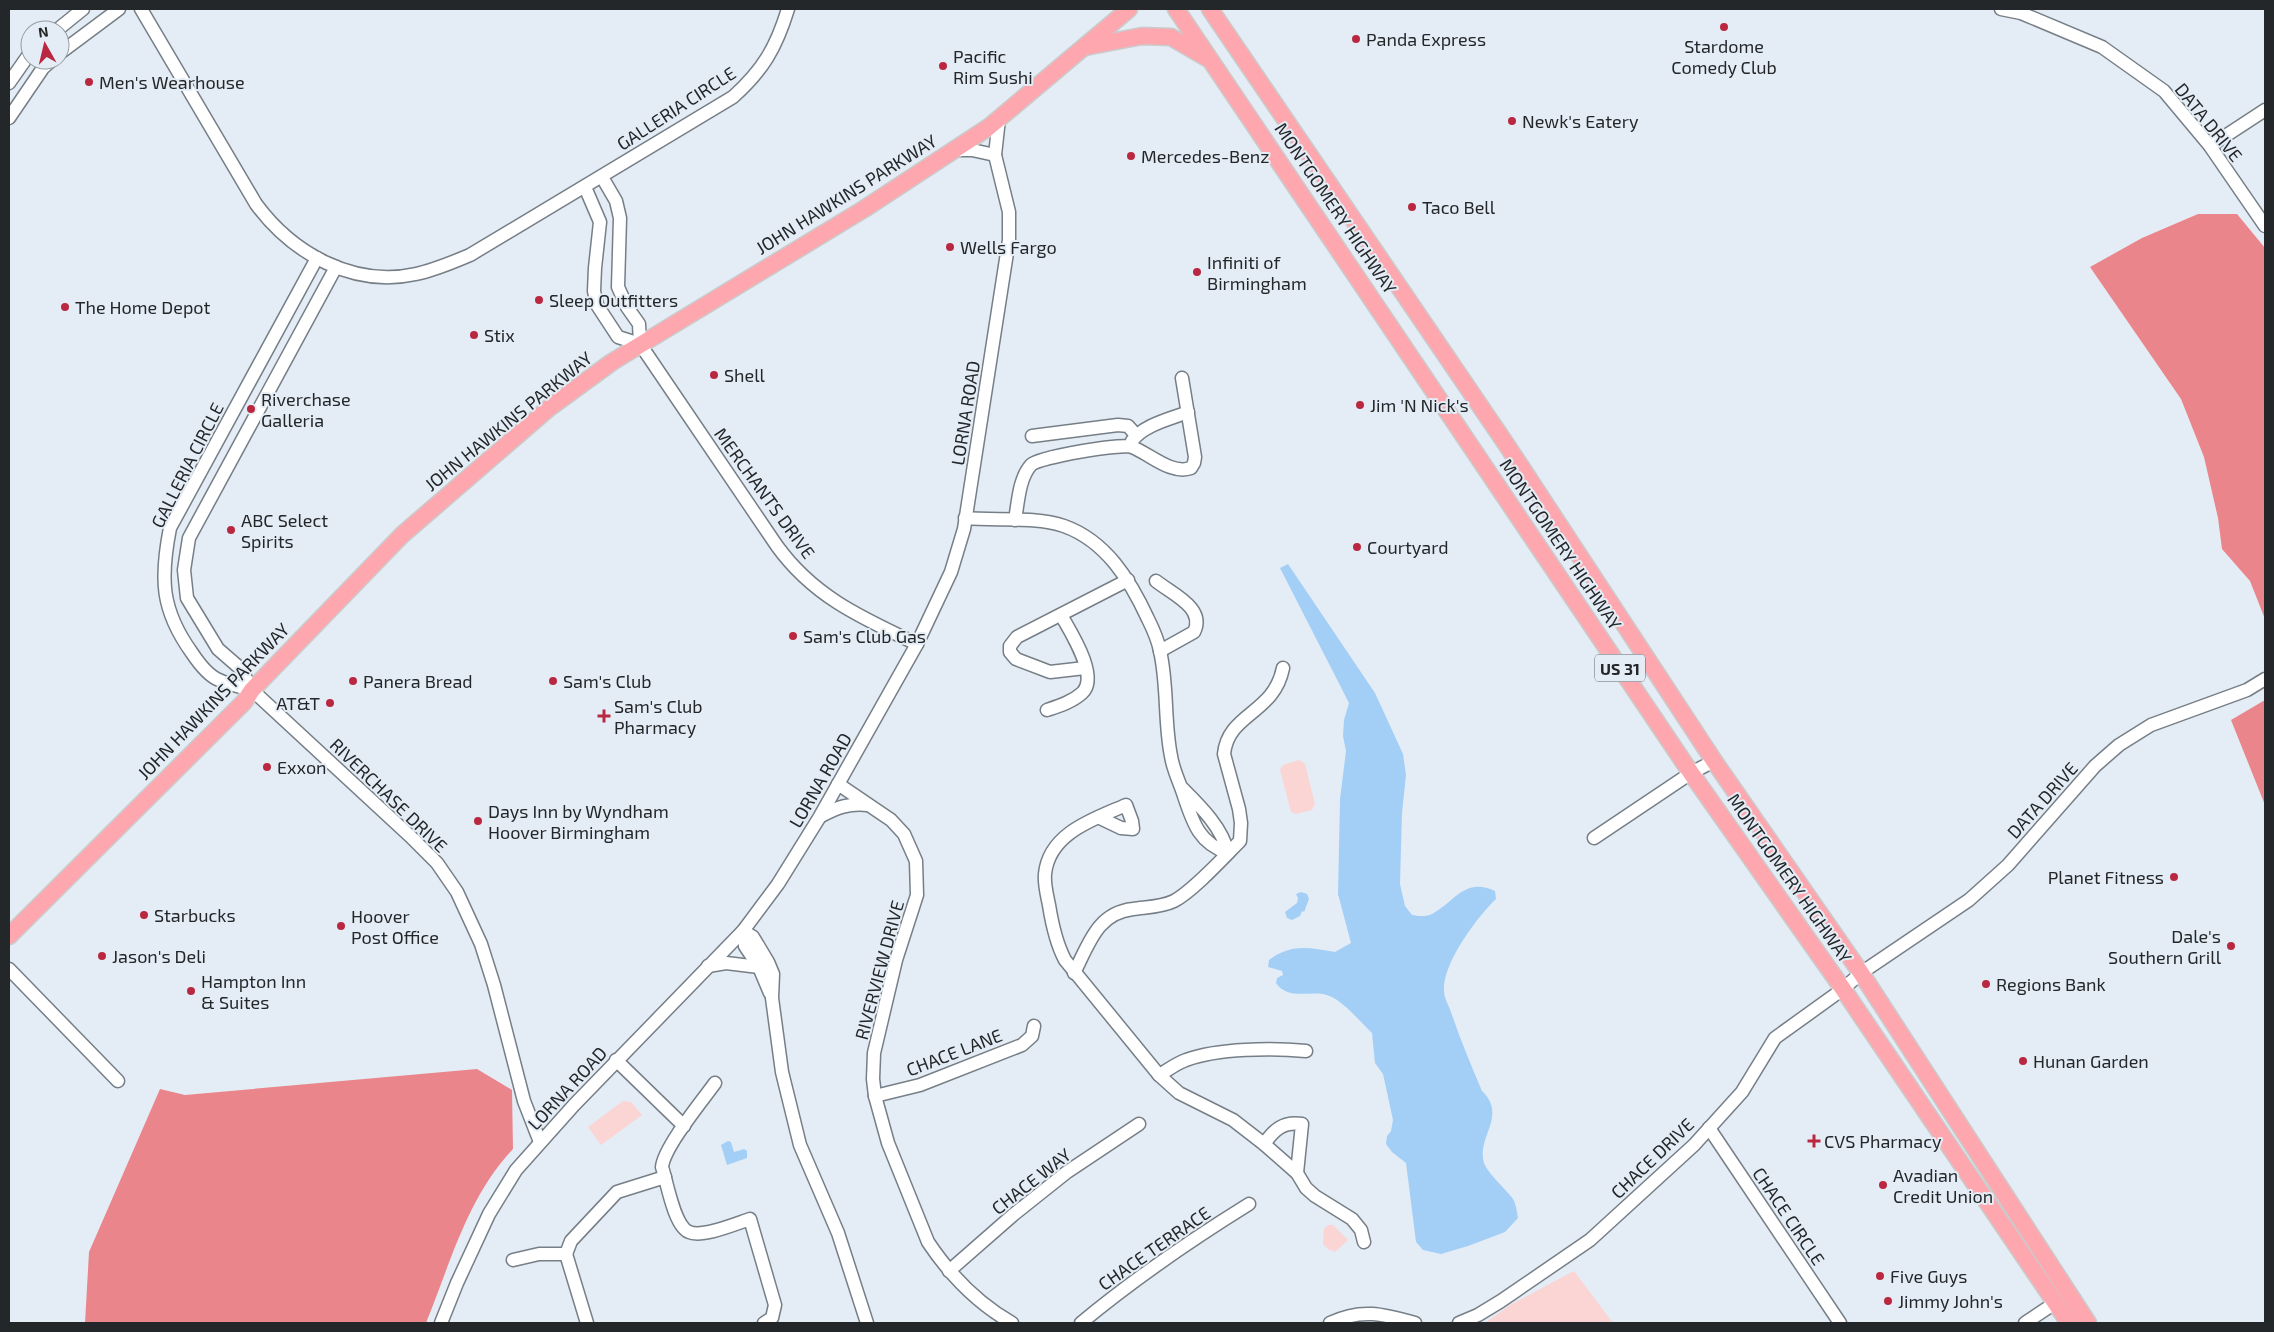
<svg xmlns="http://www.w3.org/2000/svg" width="2274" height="1332" font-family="'Exo 2',sans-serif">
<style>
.green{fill:#fbd4d4}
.forest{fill:#ea868b}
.water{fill:#a3cff7}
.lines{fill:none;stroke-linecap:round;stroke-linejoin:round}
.minor-casing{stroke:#767e86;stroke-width:15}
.major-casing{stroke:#cacbcc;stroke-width:19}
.minor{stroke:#fff;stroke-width:12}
.major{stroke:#fea7ae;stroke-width:16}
.poi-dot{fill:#b92840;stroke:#e4edf6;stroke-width:2}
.labels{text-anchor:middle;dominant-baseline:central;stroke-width:4;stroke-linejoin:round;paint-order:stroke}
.shield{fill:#e4edf6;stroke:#5e6267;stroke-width:1}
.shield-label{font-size:16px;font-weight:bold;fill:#24272a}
.poi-label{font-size:18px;fill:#24272a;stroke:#e4edf6;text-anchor:start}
.street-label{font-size:18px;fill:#24272a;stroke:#e4edf6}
</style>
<rect width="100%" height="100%" fill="#e4edf6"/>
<g class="green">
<path d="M1299 760 1305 764 1315 804 1312 810 1296 814 1291 812 1280 770 1283 765Z"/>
<path d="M623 1101 631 1102 642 1115 601 1145 588 1127Z"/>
<path d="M1328 1225H1333L1348 1240 1335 1252 1328 1249 1323 1244 1324 1229Z"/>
<path d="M1574 1271 1613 1323H1485L1510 1305Z"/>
</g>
<g class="forest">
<path d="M2198 214H2237L2265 248V619L2250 581 2222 549 2218 518 2204 457 2181 399 2090 267 2142 238Z"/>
<path d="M2265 700V805L2231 720Z"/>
<path d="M477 1069 512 1090 513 1149C468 1196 450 1264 426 1323H85L89 1252 160 1089 185 1095Z"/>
</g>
<g class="water">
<path d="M1288 564 1375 693 1403 754 1406 775 1402 813 1400 884 1405 906 1412 915C1418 916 1426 917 1432 914 1455 902 1464 877 1495 891L1496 899C1477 917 1442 964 1444 991 1444 998 1449 1006 1451 1012 1460 1039 1471 1065 1482 1091 1508 1116 1476 1137 1484 1163 1488 1174 1506 1189 1513 1199 1516 1204 1517 1212 1518 1218L1505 1232 1468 1246 1441 1254 1423 1250 1416 1242 1406 1163 1392 1152 1386 1144 1387 1136 1391 1131 1393 1120 1383 1074 1375 1063 1372 1033C1359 1021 1341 997 1323 994 1306 992 1287 999 1276 983L1277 978 1283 975 1282 971 1268 967 1269 960C1292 943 1309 948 1335 952L1351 943 1338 894 1340 799 1346 751 1343 736 1344 720 1349 703 1280 568Z"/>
<path d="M1301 892 1307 894 1309 899 1304 912 1302 911 1300 916 1292 920 1287 918 1285 912 1297 903 1298 898 1296 894Z"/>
<path d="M728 1141 731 1142 734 1152 744 1149 747 1151V1158L727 1165 721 1145Z"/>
</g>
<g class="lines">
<defs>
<g id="minor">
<path d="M141 9 256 204C292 253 353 288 416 274 435 270 453 262 470 255L733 97C763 70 776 48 788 9"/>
<path d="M2001 9 2021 13 2102 47 2164 91 2210 146 2265 226"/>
<path d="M57 30 83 9"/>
<path d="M60 53 119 9"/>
<path d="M9 83 30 53"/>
<path d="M9 118 43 68 52 60"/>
<path d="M2210 146 2265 110"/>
<path d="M955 150H972L995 155"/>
<path d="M602 177 616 201 620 218 618 287 627 307 639 324 640 344"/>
<path d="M585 187 600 222 595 268 594 291 597 305 618 337 640 344"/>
<path d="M336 267 189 538 184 570 187 598 218 649 241 669 252 690 410 836 437 863 457 892 481 944 494 985 524 1101 540 1142"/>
<path d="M640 344 777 546C814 597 862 618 917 644"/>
<path d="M1032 436 1118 425 1128 426 1136 435"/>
<path d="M1132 441C1143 425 1170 419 1188 412"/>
<path d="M965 518C996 521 1035 516 1064 526 1106 541 1130 580 1148 619 1153 629 1158 640 1160 651 1168 685 1164 722 1171 756 1173 770 1180 783 1184 796 1193 823 1199 843 1228 853 1222 827 1200 806 1181 787"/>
<path d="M1015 520C1018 503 1019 478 1031 465 1039 457 1122 443 1132 447 1150 454 1171 475 1191 468L1194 463 1195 457 1182 378"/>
<path d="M1156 581C1172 594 1206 608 1194 632L1160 651"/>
<path d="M1085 668 1050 672 1016 659 1010 652V646L1017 637 1128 580"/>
<path d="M252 690C242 687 229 685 219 680 209 676 198 662 192 653 161 610 160 579 170 528L317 258"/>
<path d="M1047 710C1059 706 1072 702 1082 693 1100 677 1070 631 1061 615"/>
<path d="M838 784 891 820 904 834 916 861 917 895 896 960 874 1053 873 1079 875 1096 888 1143 928 1242C950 1275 977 1303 1012 1323"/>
<path d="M821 816C838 807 849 803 868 805"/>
<path d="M1098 817 1121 828 1133 829 1132 821 1126 805C1094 819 1049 833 1045 874 1044 884 1047 895 1049 905 1052 924 1056 943 1065 960L1159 1075 1179 1093 1233 1120 1264 1144 1297 1173 1306 1188 1315 1196 1352 1219 1361 1230 1364 1242"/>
<path d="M1594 838 1691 773 1714 761"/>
<path d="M743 931 753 937 768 962 773 974 772 998 782 1072 800 1145 838 1233 867 1323"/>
<path d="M743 931 745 946 759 967 770 993"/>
<path d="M708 966 726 963 759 967"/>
<path d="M9 969 118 1081"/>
<path d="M1074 973C1089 944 1097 913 1133 909 1147 907 1162 907 1174 901 1193 891 1224 857 1240 841L1241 823 1239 809 1224 754C1228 713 1274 714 1283 668"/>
<path d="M616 1060 684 1126"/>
<path d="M1159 1075C1168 1070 1177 1063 1186 1060 1218 1048 1273 1048 1306 1051"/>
<path d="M715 1083C702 1101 664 1147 662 1167 667 1182 674 1226 689 1232 702 1238 735 1224 750 1219L775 1305 772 1318 764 1323"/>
<path d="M875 1096 920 1085 1022 1045 1032 1036 1034 1026"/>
<path d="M1709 1128 1840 1323"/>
<path d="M1264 1144C1274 1130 1283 1121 1302 1124L1297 1173"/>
<path d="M566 1254 587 1323"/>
<path d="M513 1260 539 1254H566L571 1241 617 1192 665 1177"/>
<path d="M949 1271 1013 1215 1067 1172 1139 1124"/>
<path d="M441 1323 457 1283 489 1214 516 1170 574 1105 743 931 778 884 819 818 917 644 951 572 964 529 1009 240V212L995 155 999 119"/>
<path d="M1081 1323C1134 1279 1191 1240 1249 1204"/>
<path d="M1330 1323C1361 1308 1383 1314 1415 1323"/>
<path d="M1459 1323 1478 1315 1501 1301 1590 1240 1694 1145 1742 1092 1775 1038 1843 989 1861 973 1969 900 2008 865 2095 766 2119 745 2151 725 2247 690 2265 679"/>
<path d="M2025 1323 2055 1303"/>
</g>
<g id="major">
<path d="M1176 9 1691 773 1843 989 2069 1323"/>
<path d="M1210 9 1506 444 1714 761 1861 973 2088 1323"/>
<path d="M1085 47 1142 36 1171 37 1207 58"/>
<path d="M9 936 244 702 252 690 402 535 549 408 612 362 864 209 989 127 1129 9"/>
</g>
</defs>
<use href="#minor" class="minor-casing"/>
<use href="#major" class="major-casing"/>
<use href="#minor" class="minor"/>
<use href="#major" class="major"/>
</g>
<g class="poi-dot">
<circle cx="1724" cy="27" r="5"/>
<circle cx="1356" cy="39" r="5"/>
<circle cx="943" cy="66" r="5"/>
<circle cx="89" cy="82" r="5"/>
<circle cx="1512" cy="121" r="5"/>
<circle cx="1131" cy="156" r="5"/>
<circle cx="1412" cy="207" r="5"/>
<circle cx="950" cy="247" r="5"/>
<circle cx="1197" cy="272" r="5"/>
<circle cx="539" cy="300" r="5"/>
<circle cx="65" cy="307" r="5"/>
<circle cx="474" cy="335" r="5"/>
<circle cx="714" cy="375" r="5"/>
<circle cx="1360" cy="405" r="5"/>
<circle cx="251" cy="409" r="5"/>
<circle cx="231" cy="530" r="5"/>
<circle cx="1357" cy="547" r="5"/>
<circle cx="793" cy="636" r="5"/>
<circle cx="353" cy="681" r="5"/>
<circle cx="553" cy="681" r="5"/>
<circle cx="330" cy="703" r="5"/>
<path d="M601.5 708.5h5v5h5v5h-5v5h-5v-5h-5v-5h5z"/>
<circle cx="267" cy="767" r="5"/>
<circle cx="478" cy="821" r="5"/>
<circle cx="2174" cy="877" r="5"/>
<circle cx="144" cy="915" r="5"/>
<circle cx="341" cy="926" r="5"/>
<circle cx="2231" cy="946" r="5"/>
<circle cx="102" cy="956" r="5"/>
<circle cx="1986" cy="984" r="5"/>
<circle cx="191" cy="991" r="5"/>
<circle cx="2023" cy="1061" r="5"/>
<path d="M1811.5 1133.5h5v5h5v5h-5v5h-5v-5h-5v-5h5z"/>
<circle cx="1883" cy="1185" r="5"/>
<circle cx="1880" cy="1276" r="5"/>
<circle cx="1888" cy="1301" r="5"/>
</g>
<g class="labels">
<rect class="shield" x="1595" y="654.5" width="50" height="27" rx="4"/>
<g class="shield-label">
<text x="1620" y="668">US 31</text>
</g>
<g class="poi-label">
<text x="1366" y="39">Panda Express</text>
<text x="1724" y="46" text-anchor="middle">Stardome<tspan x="1724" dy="21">Comedy Club</tspan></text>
<text x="953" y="56">Pacific<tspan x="953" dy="21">Rim Sushi</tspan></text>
<text x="99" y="82">Men's Wearhouse</text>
<text x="1522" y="121">Newk's Eatery</text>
<text x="1141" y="156">Mercedes-Benz</text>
<text x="1422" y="207">Taco Bell</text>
<text x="960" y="247">Wells Fargo</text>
<text x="1207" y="262">Infiniti of<tspan x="1207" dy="21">Birmingham</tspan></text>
<text x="549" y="300">Sleep Outfitters</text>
<text x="75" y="307">The Home Depot</text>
<text x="484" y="335">Stix</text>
<text x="724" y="375">Shell</text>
<text x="261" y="399">Riverchase<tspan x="261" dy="21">Galleria</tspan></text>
<text x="1370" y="405">Jim 'N Nick's</text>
<text x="241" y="520">ABC Select<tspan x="241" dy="21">Spirits</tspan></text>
<text x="1367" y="547">Courtyard</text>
<text x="803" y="636">Sam's Club Gas</text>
<text x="363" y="681">Panera Bread</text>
<text x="563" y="681">Sam's Club</text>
<text x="320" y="703" text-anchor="end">AT&amp;T</text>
<text x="614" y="706">Sam's Club<tspan x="614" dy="21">Pharmacy</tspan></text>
<text x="277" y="767">Exxon</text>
<text x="488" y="811">Days Inn by Wyndham<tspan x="488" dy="21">Hoover Birmingham</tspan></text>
<text x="2164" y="877" text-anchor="end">Planet Fitness</text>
<text x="154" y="915">Starbucks</text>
<text x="351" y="916">Hoover<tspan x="351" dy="21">Post Office</tspan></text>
<text x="2221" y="936" text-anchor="end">Dale's<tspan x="2221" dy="21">Southern Grill</tspan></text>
<text x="112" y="956">Jason's Deli</text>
<text x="201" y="981">Hampton Inn<tspan x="201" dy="21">&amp; Suites</tspan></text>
<text x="1996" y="984">Regions Bank</text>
<text x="2033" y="1061">Hunan Garden</text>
<text x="1824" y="1141">CVS Pharmacy</text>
<text x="1893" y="1175">Avadian<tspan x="1893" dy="21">Credit Union</tspan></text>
<text x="1890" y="1276">Five Guys</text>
<text x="1898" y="1301">Jimmy John's</text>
</g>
<g class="street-label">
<text transform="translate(676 108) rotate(-33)">GALLERIA CIRCLE</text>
<text transform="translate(2209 122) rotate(51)">DATA DRIVE</text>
<text transform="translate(846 194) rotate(-32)">JOHN HAWKINS PARKWAY</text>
<text transform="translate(1336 208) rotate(56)">MONTGOMERY HIGHWAY</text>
<text transform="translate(965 413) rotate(-81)">LORNA ROAD</text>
<text transform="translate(508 421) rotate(-39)">JOHN HAWKINS PARKWAY</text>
<text transform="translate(187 465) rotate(-63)">GALLERIA CIRCLE</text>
<text transform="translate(765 493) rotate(54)">MERCHANTS DRIVE</text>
<text transform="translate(1561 544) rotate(56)">MONTGOMERY HIGHWAY</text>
<text transform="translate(213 701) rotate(-46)">JOHN HAWKINS PARKWAY</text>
<text transform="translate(820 780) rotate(-60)">LORNA ROAD</text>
<text transform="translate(389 795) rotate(44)">RIVERCHASE DRIVE</text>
<text transform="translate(2042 800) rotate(-48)">DATA DRIVE</text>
<text transform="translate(1790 878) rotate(55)">MONTGOMERY HIGHWAY</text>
<text transform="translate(879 970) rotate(-75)">RIVERVIEW DRIVE</text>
<text transform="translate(954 1052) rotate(-21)">CHACE LANE</text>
<text transform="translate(567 1088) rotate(-47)">LORNA ROAD</text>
<text transform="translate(1652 1158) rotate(-44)">CHACE DRIVE</text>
<text transform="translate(1031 1181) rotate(-38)">CHACE WAY</text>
<text transform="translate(1789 1216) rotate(56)">CHACE CIRCLE</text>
<text transform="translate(1154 1248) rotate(-35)">CHACE TERRACE</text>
</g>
</g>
<rect width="2274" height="1332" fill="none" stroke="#24272a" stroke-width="20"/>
<g transform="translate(45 45) rotate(352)"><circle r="24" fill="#e4edf6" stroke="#979ea4"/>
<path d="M0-4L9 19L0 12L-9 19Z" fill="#b92840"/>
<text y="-8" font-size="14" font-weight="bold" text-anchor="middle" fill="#24272a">N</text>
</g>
</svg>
